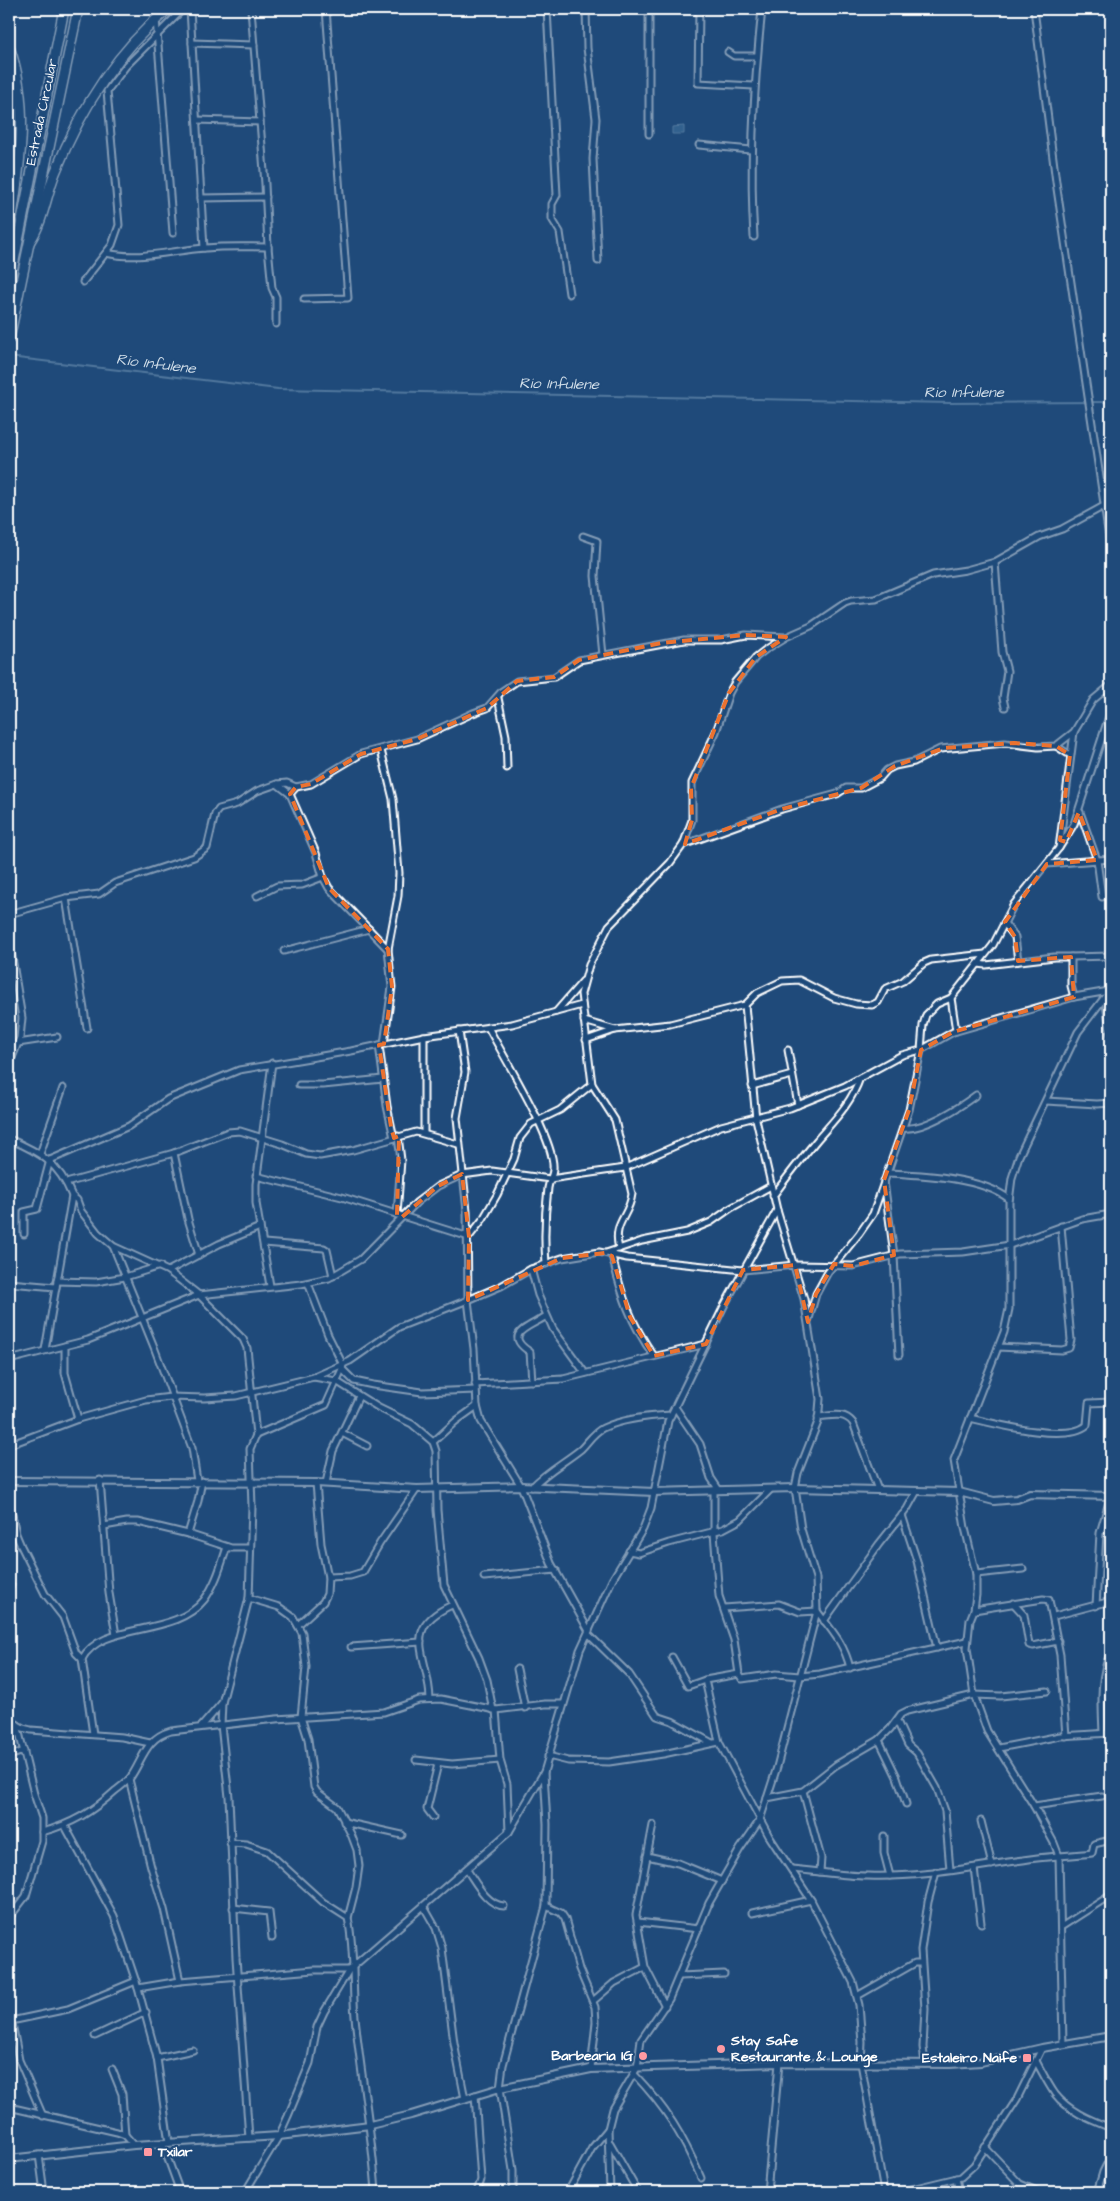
<svg xmlns="http://www.w3.org/2000/svg" width="1120" height="2201" font-family="'Architects Daughter',sans-serif">
<style>
.water{fill:#487ca6;stroke:#91b0ca}
.lines{fill:none;stroke-linecap:round;stroke-linejoin:round}
.stream{stroke:#91b0ca;stroke-width:2}
.minor-casing{stroke:#fff;stroke-width:9}
.tertiary-casing{stroke:#fff;stroke-width:10}
.primary-casing{stroke:#fff;stroke-width:12}
.trunk-casing{stroke:#fff;stroke-width:12}
.minor{stroke:#1f4a7a;stroke-width:5}
.tertiary{stroke:#1f4a7a;stroke-width:6}
.primary{stroke:#1f4a7a;stroke-width:9}
.trunk{stroke:#1f4a7a;stroke-width:9}
.marked{fill:none;stroke:#eb7230;stroke-width:4;stroke-dasharray:10 6;stroke-linejoin:round}
.poi-dot{fill:#ff9aa2;stroke:#1f4a7a;stroke-width:2}
.labels{text-anchor:middle;dominant-baseline:central;stroke-width:4;stroke-linejoin:round;paint-order:stroke}
.street-label{font-size:14px;fill:#fff;stroke:#1f4a7a}
.poi-label{font-size:14px;font-weight:bold;fill:#fff;stroke:#1f4a7a;text-anchor:start}
.water-label{font-size:15px;font-style:italic;fill:#d1dee9;stroke:#1f4a7a}
</style>
<rect width="100%" height="100%" fill="#1f4a7a"/>
<filter id="ink" filterUnits="userSpaceOnUse"><feTurbulence type="fractalNoise" baseFrequency=".02" numOctaves="2"/><feDisplacementMap in="SourceGraphic" scale="10" xChannelSelector="R" yChannelSelector="G"/><feConvolveMatrix kernelMatrix="1 2 1 2 8 2 1 2 1" color-interpolation-filters="sRGB"/></filter>
<g filter="url(#ink)">
<path class="water" d="M684 126V134H672V127Z"/>
<g class="lines">
<path class="stream" d="M9 357 278 389 949 403 1111 402"/>
<defs>
<g id="minor">
<path d="M190 9 204 248"/>
<path d="M251 9 265 184 268 247 272 288 276 297V324"/>
<path d="M547 9 557 195 552 204V219L560 232 569 294"/>
<path d="M586 9 587 48 596 119 593 159 598 261"/>
<path d="M699 9 698 83 754 86"/>
<path d="M1034 9 1056 182 1111 551"/>
<path d="M547 11 586 9"/>
<path d="M156 19 173 233"/>
<path d="M192 43 254 45"/>
<path d="M728 52 734 56H757"/>
<path d="M197 120 260 122"/>
<path d="M649 134V9"/>
<path d="M699 145 751 150"/>
<path d="M201 198 266 197"/>
<path d="M754 237C749 160 754 85 762 9"/>
<path d="M106 253C140 261 172 250 206 248 226 246 247 247 268 247"/>
<path d="M83 282 112 245 119 225 107 91 126 66 183 9"/>
<path d="M304 299 348 298 326 9"/>
<path d="M583 536 597 541 595 576 603 655"/>
<path d="M995 562 1002 652 1007 671 1003 698 1005 707"/>
<path d="M498 698 506 736 507 768"/>
<path d="M1056 746 1070 755"/>
<path d="M381 750 393 799 399 873 398 896 388 949"/>
<path d="M277 784 290 794 316 853 323 877 329 888 388 949 392 987 384 1044"/>
<path d="M290 794 296 787 311 784 361 754 417 739 473 713 487 708 502 691 517 681 554 677 579 660 684 640H721L746 635 785 637"/>
<path d="M1080 812 1097 860 1102 897"/>
<path d="M683 845 782 809 837 794 846 788H861L880 778 887 770 895 766 914 762 940 749 1005 743 1038 747 1056 746 1074 732 1093 700 1111 685"/>
<path d="M1059 848 1074 732"/>
<path d="M1047 864 1111 859"/>
<path d="M257 896 277 886 302 885 323 877"/>
<path d="M66 898 87 1028"/>
<path d="M9 914 66 898 99 894 115 883 194 857 207 848 215 814 219 809 237 804 257 791 277 784 287 783 296 787"/>
<path d="M1004 923 1015 937 1018 961"/>
<path d="M9 939 22 1018 20 1038 9 1065"/>
<path d="M284 951 369 929"/>
<path d="M1071 957 1111 956"/>
<path d="M978 964 986 965 1054 957H1071V986L1074 997"/>
<path d="M1105 998 1111 1036"/>
<path d="M556 1012 583 981"/>
<path d="M584 1021 615 1030"/>
<path d="M488 1027C503 1056 556 1141 553 1169 553 1175 549 1181 548 1188 545 1212 544 1239 546 1264"/>
<path d="M459 1031 465 1072 457 1118 467 1211 468 1300 474 1349 477 1406 481 1421 521 1486 551 1563 589 1631"/>
<path d="M956 1031 951 998 993 945 1014 904 1059 848 1074 824 1111 710"/>
<path d="M424 1036V1133"/>
<path d="M586 1040 615 1030 670 1024 745 1005 757 993 782 981 799 980 834 998 856 1004 872 1005 878 1002 885 989 903 981 924 963 931 960 985 954"/>
<path d="M18 1043 57 1037"/>
<path d="M379 1045 387 1106 394 1138"/>
<path d="M788 1050 798 1105"/>
<path d="M299 1085H323L383 1079"/>
<path d="M752 1086 792 1075"/>
<path d="M1046 1101 1097 1104 1111 1103"/>
<path d="M903 1128C923 1131 960 1107 976 1095"/>
<path d="M9 1139C40 1152 59 1163 72 1196L45 1350"/>
<path d="M174 1153 188 1219 199 1255"/>
<path d="M40 1154 63 1088"/>
<path d="M50 1160 129 1126 168 1099 239 1070 351 1051 424 1036 512 1024 582 1005"/>
<path d="M887 1173C922 1175 981 1177 1009 1199"/>
<path d="M256 1176 342 1197 469 1237 483 1219 497 1195 514 1159 520 1138 531 1124 560 1110 592 1084"/>
<path d="M884 1181 894 1255 899 1355"/>
<path d="M66 1183 174 1153 228 1132 240 1131 282 1144 306 1154 320 1156 353 1150 416 1132 458 1144"/>
<path d="M72 1196 77 1200 81 1211 98 1233 113 1246 168 1271 199 1295 243 1339 247 1348 256 1435 250 1449 252 1507 249 1598 222 1703 221 1725 229 1797 236 1958 249 2138"/>
<path d="M773 1196C787 1177 801 1159 816 1141 834 1120 851 1104 860 1078"/>
<path d="M397 1215 401 1160 398 1136"/>
<path d="M24 1234V1212L37 1209 50 1160"/>
<path d="M264 1243 324 1248 327 1250 333 1276"/>
<path d="M113 1246 154 1347 192 1448 197 1481"/>
<path d="M619 1249C612 1222 629 1218 632 1194L615 1120 592 1084 581 994 589 965 609 926 670 863 683 845 692 820V783L716 732 729 693 735 682 756 657 765 650 786 637 811 626 845 603 851 601 876 599 933 575 966 570 995 562 1039 537 1062 529 1104 506"/>
<path d="M606 1253 642 1241 687 1232 711 1222 731 1208 771 1186"/>
<path d="M612 1256C622 1296 630 1322 654 1356"/>
<path d="M531 1269 538 1295 553 1329 585 1373"/>
<path d="M168 1271 219 1244 260 1227"/>
<path d="M57 1281 96 1282 125 1277 160 1266"/>
<path d="M9 1283 56 1287"/>
<path d="M270 1286 256 1203V1184L272 1063"/>
<path d="M809 1319 816 1294 828 1272 859 1234 873 1214 909 1110 921 1050 923 1025 926 1015 937 1004 951 998"/>
<path d="M65 1346V1373L78 1419"/>
<path d="M998 1347 1062 1350 1069 1348 1071 1340 1061 1226"/>
<path d="M9 1360 88 1340 199 1295 301 1284 329 1278 361 1259 417 1202 438 1186 462 1175 492 1171 550 1179 625 1168 721 1126 790 1108 845 1086 902 1055 921 1050 953 1032 1074 997 1109 991"/>
<path d="M342 1369 354 1381 373 1385 422 1392 476 1390"/>
<path d="M314 1377 336 1381 379 1408 412 1424 433 1442 436 1451 437 1510 444 1585 479 1658 487 1680 493 1710"/>
<path d="M532 1381 530 1352C501 1333 531 1327 546 1316"/>
<path d="M475 1384 563 1379 706 1344"/>
<path d="M675 1407 700 1444 711 1478 719 1490"/>
<path d="M9 1417 10 1413"/>
<path d="M818 1417C831 1416 844 1411 853 1423L878 1490"/>
<path d="M970 1418C995 1424 1067 1443 1087 1425L1089 1403 1111 1402"/>
<path d="M9 1431 14 1443"/>
<path d="M342 1433 367 1446"/>
<path d="M256 1435 326 1405 342 1369 343 1365 328 1335 308 1283"/>
<path d="M433 1442 456 1421 477 1406"/>
<path d="M9 1445 78 1419 146 1400 171 1397 204 1398 236 1396 314 1377 350 1361 399 1327 468 1300 501 1286 531 1269 562 1258 599 1252 627 1258 743 1270 795 1265 853 1266 900 1254 963 1252 1010 1245 1082 1219 1111 1214"/>
<path d="M100 1480 109 1593 116 1635"/>
<path d="M326 1483 333 1451 359 1396"/>
<path d="M532 1487C547 1471 565 1462 581 1449 588 1442 594 1432 603 1428 623 1419 649 1416 671 1415"/>
<path d="M9 1500 16 1534 21 1546 45 1594 63 1617 76 1653 82 1659 93 1734"/>
<path d="M902 1515 917 1561 937 1648"/>
<path d="M104 1526 127 1522H138L188 1534 231 1548H250"/>
<path d="M188 1534 198 1501 202 1481"/>
<path d="M629 1551 639 1553 669 1543 723 1529 740 1520 771 1489"/>
<path d="M976 1574 1023 1569"/>
<path d="M328 1577 350 1576 363 1572 380 1543 417 1489"/>
<path d="M484 1577 556 1570"/>
<path d="M9 1585H11"/>
<path d="M249 1598 279 1607 293 1617 302 1633 306 1667 301 1717 308 1739 314 1787 317 1792 337 1807 351 1834 357 1850 359 1866 356 1887 348 1918"/>
<path d="M1013 1603 1024 1615 1029 1645 1033 1646 1058 1641"/>
<path d="M1096 1606 1100 1533 1111 1495"/>
<path d="M724 1608 779 1604 800 1612 817 1611C832 1631 844 1643 850 1668"/>
<path d="M974 1610 1043 1599 1049 1600 1060 1655 1066 1736"/>
<path d="M1054 1616 1111 1601"/>
<path d="M824 1621 879 1544 907 1509 917 1491"/>
<path d="M298 1625 323 1602 327 1594 328 1577 321 1544 316 1483"/>
<path d="M588 1634 629 1674 657 1716 672 1721 712 1743"/>
<path d="M351 1647 421 1642"/>
<path d="M672 1657 688 1686 705 1680"/>
<path d="M82 1659C102 1621 174 1638 204 1600 216 1584 221 1565 227 1547"/>
<path d="M517 1669 525 1708"/>
<path d="M739 1674 742 1679 776 1674 800 1676 820 1674 967 1641"/>
<path d="M430 1699C429 1655 399 1629 452 1605"/>
<path d="M496 1710 500 1760 507 1784 509 1832"/>
<path d="M9 1720 23 1728 31 1730 122 1737 150 1743"/>
<path d="M897 1721 908 1745 917 1753 937 1788 945 1811 950 1870"/>
<path d="M201 1727 222 1703"/>
<path d="M1103 1733C1102 1708 1099 1676 1111 1652"/>
<path d="M879 1740 897 1777 906 1804"/>
<path d="M719 1742 769 1836 811 1900 853 1982 859 2005 862 2042 861 2063 884 2192"/>
<path d="M999 1748 1060 1736 1111 1733"/>
<path d="M9 1756 24 1751"/>
<path d="M548 1756 568 1761 609 1762 663 1754 719 1742 705 1680 739 1674 734 1640 719 1596 714 1533V1490"/>
<path d="M416 1760 452 1764 500 1760"/>
<path d="M129 1779 151 1867 164 1909 180 1981"/>
<path d="M803 1791 821 1858 820 1872"/>
<path d="M767 1798 803 1791 836 1765 879 1740 890 1729 901 1714 907 1711 974 1695 1001 1696 1047 1691"/>
<path d="M1034 1806 1102 1796"/>
<path d="M433 1817 427 1809 438 1764"/>
<path d="M981 1821 992 1865"/>
<path d="M344 1822 402 1835"/>
<path d="M653 1825 636 1915 645 1967 665 2006"/>
<path d="M65 1826 114 1916 138 1988 157 2058 169 2143"/>
<path d="M42 1832C72 1824 92 1812 115 1791 120 1787 126 1783 130 1778 143 1760 145 1738 171 1731L276 1719 384 1712 419 1700 441 1699 496 1710 545 1704H563"/>
<path d="M884 1836V1853L890 1876"/>
<path d="M230 1843 246 1844 267 1851 323 1902 348 1918C355 1951 352 1984 355 2017 361 2076 372 2133 376 2192"/>
<path d="M647 1856 678 1863 722 1881"/>
<path d="M974 1868 981 1923"/>
<path d="M792 1869C817 1871 842 1876 868 1876 920 1878 972 1867 1023 1860 1046 1856 1069 1856 1092 1853L1094 1844 1111 1840"/>
<path d="M467 1870C476 1883 487 1905 504 1906"/>
<path d="M546 1906 561 1913 565 1919 579 1969 595 2007 596 2022 591 2069"/>
<path d="M424 1907 436 1928 442 1948 454 2043 465 2099"/>
<path d="M233 1908 269 1912 272 1938"/>
<path d="M752 1913 811 1900"/>
<path d="M9 1918 26 1896 42 1841V1818L34 1794 17 1724"/>
<path d="M638 1922 699 1929"/>
<path d="M1061 1927 1111 1895"/>
<path d="M680 1976 724 1974"/>
<path d="M138 1988 180 1981 314 1970H349"/>
<path d="M857 1996 915 1963H921"/>
<path d="M593 2001 614 1983 645 1967"/>
<path d="M9 2007 19 2060 43 2116"/>
<path d="M11 2021 68 2009 136 1981"/>
<path d="M95 2036 146 2012"/>
<path d="M1063 2044 1059 1856 1054 1843 1034 1806 987 1731 974 1695 967 1648 970 1620 974 1610 976 1595V1574L965 1528 954 1460 1004 1332 1009 1309V1202L1012 1178 1019 1156 1078 1032 1111 989"/>
<path d="M157 2058 193 2050"/>
<path d="M1036 2061C1042 2072 1048 2084 1055 2094 1069 2112 1091 2120 1111 2128"/>
<path d="M925 2064 923 2047 925 2009 921 1950 928 1902 936 1872"/>
<path d="M112 2069 122 2094 125 2135"/>
<path d="M634 2074C667 2109 682 2134 701 2178"/>
<path d="M475 2095 481 2180 477 2192"/>
<path d="M9 2107 117 2132 125 2135 134 2145"/>
<path d="M162 2143 180 2192"/>
<path d="M610 2143 638 2192"/>
<path d="M985 2147 1020 2184 1039 2192"/>
<path d="M39 2155 44 2192"/>
<path d="M956 2178 959 2192"/>
<path d="M245 2192 279 2136 288 2116 310 2063 317 2027 324 2012 349 1970 509 1832 544 1772 580 1650 612 1580 643 1529 651 1508 668 1421 724 1306 777 1210"/>
<path d="M513 2192V2170L500 2088 503 2065 546 1906 547 1824 544 1772"/>
<path d="M568 2192 592 2148 608 2129"/>
<path d="M610 2192 608 2129 613 2109 637 2068 641 2040 669 1999 709 1903 740 1849 760 1820 777 1767 817 1611 816 1578 801 1529 795 1488 798 1473 818 1422 820 1399 804 1299 777 1210 756 1119 745 1005"/>
<path d="M767 2192 779 2063"/>
<path d="M899 2192 961 2177 974 2165 1017 2099 1042 2048"/>
<path d="M1097 2192 1103 2172 1111 2156"/>
</g>
<g id="tertiary">
<path d="M9 1481 316 1483 417 1489 521 1486 654 1492 795 1488 959 1492 994 1501 1017 1499 1030 1494 1111 1496"/>
<path d="M9 2159 134 2145 279 2136 370 2125 411 2115 500 2088 591 2069 779 2063 950 2064 981 2062 1042 2048 1111 2036"/>
</g>
<g id="primary">
<path d="M9 286 64 9"/>
<path d="M9 339 78 9"/>
</g>
<g id="trunk">
<path d="M9 47C32 109 18 174 9 237"/>
<path d="M30 241C43 222 46 195 55 173 80 110 115 53 168 9"/>
</g>
</defs>
<use href="#minor" class="minor-casing"/>
<use href="#tertiary" class="tertiary-casing"/>
<use href="#primary" class="primary-casing"/>
<use href="#trunk" class="trunk-casing"/>
<use href="#minor" class="minor"/>
<use href="#tertiary" class="tertiary"/>
<use href="#primary" class="primary"/>
<use href="#trunk" class="trunk"/>
</g>
</g>
<path d="M0 0H1120V2201H0ZM746 635 786 637 756 657 729 693 691 788 692 820 685 844 782 809 861 788 895 766 944 748 1014 743 1056 746 1070 755 1060 840 1066 842 1079 812 1097 860 1047 864 1005 922 1015 937 1018 961 1071 957 1074 997 953 1032 921 1050 909 1110 884 1180 894 1255 853 1266 834 1264 816 1294 808 1322 795 1265 743 1270 706 1344 654 1356 630 1317 612 1256 605 1253 562 1258 468 1300 469 1237 462 1174 438 1186 402 1217 397 1215 399 1136 394 1138 391 1127 379 1045 384 1044 392 987 388 949 329 888 290 794 296 787 311 784 361 754 417 739 487 708 517 681 554 677 579 660 661 643Z" fill="#1f4a7a" fill-opacity=".55" fill-rule="evenodd"/>
<path class="marked" d="M746 635 786 637 756 657 729 693 691 788 692 820 685 844 782 809 861 788 895 766 944 748 1014 743 1056 746 1070 755 1060 840 1066 842 1079 812 1097 860 1047 864 1005 922 1015 937 1018 961 1071 957 1074 997 953 1032 921 1050 909 1110 884 1180 894 1255 853 1266 834 1264 816 1294 808 1322 795 1265 743 1270 706 1344 654 1356 630 1317 612 1256 605 1253 562 1258 468 1300 469 1237 462 1174 438 1186 402 1217 397 1215 399 1136 394 1138 391 1127 379 1045 384 1044 392 987 388 949 329 888 290 794 296 787 311 784 361 754 417 739 487 708 517 681 554 677 579 660 661 643Z"/>
<g class="poi-dot">
<circle cx="721" cy="2049" r="5"/>
<circle cx="643" cy="2056" r="5"/>
<rect x="1022" y="2053" width="10" height="10" rx="2.5"/>
<rect x="143" y="2147" width="10" height="10" rx="2.5"/>
</g>
<g class="labels">
<g class="street-label">
<text transform="translate(42 112) rotate(-78)">Estrada Circular</text>
</g>
<g class="poi-label">
<text x="731" y="2041">Stay Safe<tspan x="731" dy="16">Restaurante &amp; Lounge</tspan></text>
<text x="633" y="2056" text-anchor="end">Barbearia IG</text>
<text x="1017" y="2058" text-anchor="end">Estaleiro Naife</text>
<text x="158" y="2152">Txilar</text>
</g>
<g class="water-label">
<text transform="translate(156 364) rotate(7)">Rio Infulene</text>
<text transform="translate(559 384) rotate(1)">Rio Infulene</text>
<text x="964" y="392">Rio Infulene</text>
</g>
</g>
<rect width="1120" height="2201" fill="none" stroke="#1f4a7a" stroke-width="30"/>
<rect x="15" y="15" width="1090" height="2171" fill="none" stroke="#fff" stroke-width="2" filter="url(#ink)"/>
</svg>
